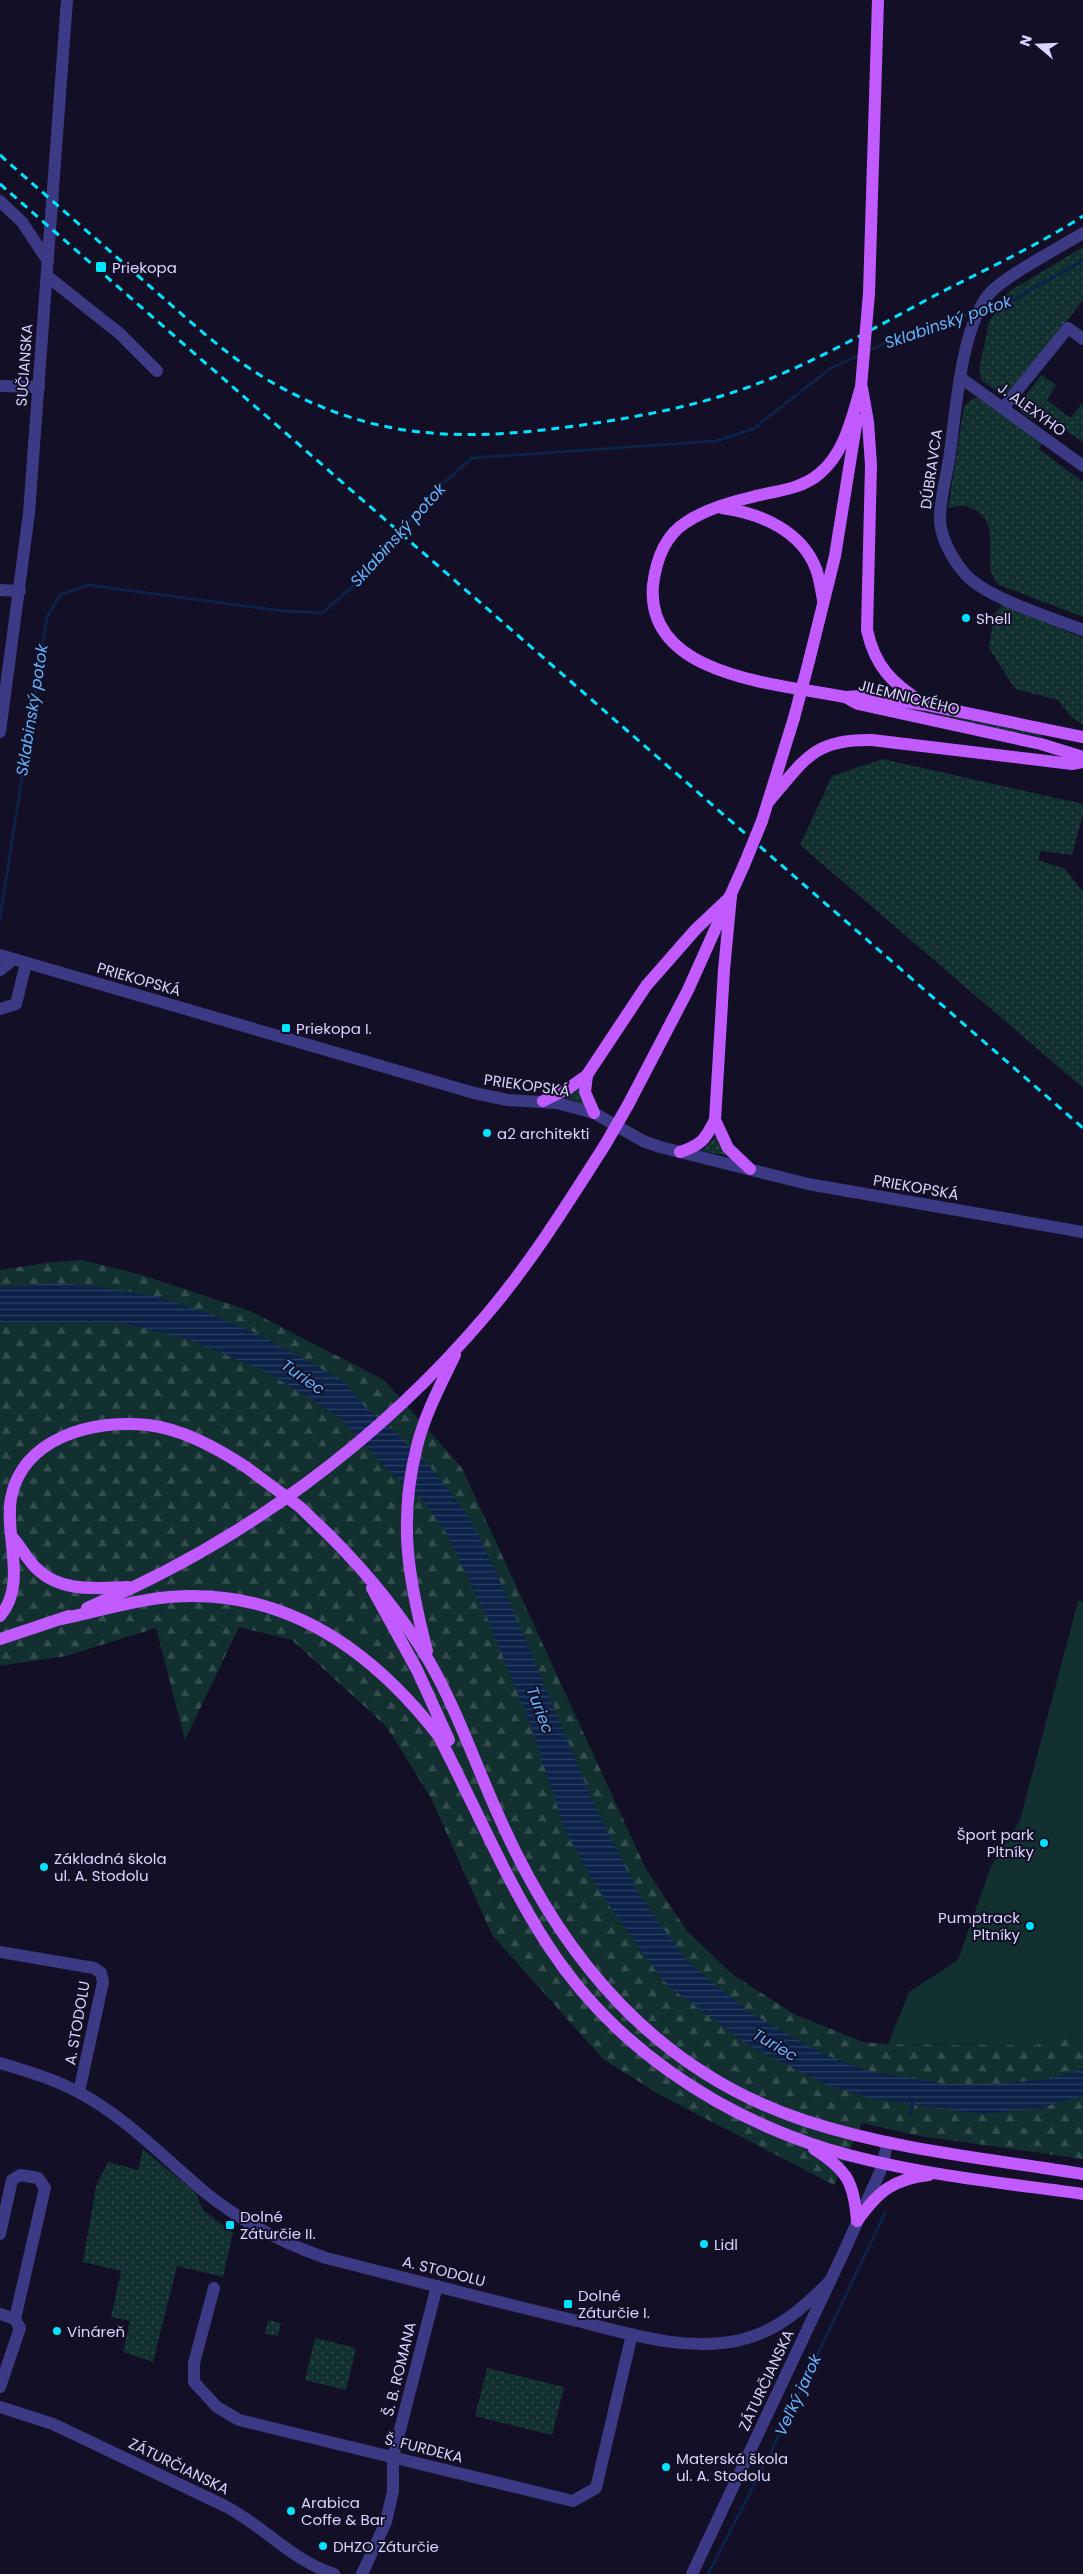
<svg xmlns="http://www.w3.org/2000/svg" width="1083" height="2574" font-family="Poppins,sans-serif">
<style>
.grass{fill:url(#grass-dots)}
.forest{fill:url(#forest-firs)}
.garden{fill:#12302f}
.water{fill:url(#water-rules)}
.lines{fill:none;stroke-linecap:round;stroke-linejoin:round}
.stream{stroke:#0c2248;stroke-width:3}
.minor{stroke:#3d3a85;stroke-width:12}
.major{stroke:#c25bff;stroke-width:12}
.rail{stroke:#00e5ff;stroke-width:3;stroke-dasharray:8 6;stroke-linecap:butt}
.major-bridge{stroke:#c25bff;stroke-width:12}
.poi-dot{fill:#00e5ff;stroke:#130f26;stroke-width:2}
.labels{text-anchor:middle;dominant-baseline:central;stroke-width:4;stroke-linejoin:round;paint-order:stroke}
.poi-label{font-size:15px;fill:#d9d4ff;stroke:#130f26;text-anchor:start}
.street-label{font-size:15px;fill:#d9d4ff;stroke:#130f26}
.water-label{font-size:16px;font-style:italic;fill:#62b6ff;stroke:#130f26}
</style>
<defs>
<pattern id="grass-dots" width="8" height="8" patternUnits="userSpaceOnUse" patternTransform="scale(1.25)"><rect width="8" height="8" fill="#12302f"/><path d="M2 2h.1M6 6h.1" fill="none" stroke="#344d4e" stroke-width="1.8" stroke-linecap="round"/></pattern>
<pattern id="forest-firs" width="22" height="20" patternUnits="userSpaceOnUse" patternTransform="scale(1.25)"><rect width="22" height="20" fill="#12302f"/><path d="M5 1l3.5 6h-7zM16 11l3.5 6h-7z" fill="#344d4e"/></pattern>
<pattern id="water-rules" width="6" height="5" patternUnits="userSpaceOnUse" patternTransform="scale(1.25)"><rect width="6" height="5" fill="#0c2248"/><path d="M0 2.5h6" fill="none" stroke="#2f4163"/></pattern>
</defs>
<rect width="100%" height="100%" fill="#130f26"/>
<g class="grass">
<path d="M1083 247V300L1006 398 981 380 979 370 989 322 1008 292Z"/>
<path d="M1041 375 1056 385 1047 400 1070 418 1083 403V442L1038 411 1031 419 1019 410 1021 402Z"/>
<path d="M974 398H980L1043 442 1039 449 1083 482V617L999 585C978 566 1004 531 977 511 967 504 960 505 948 508L964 406Z"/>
<path d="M1003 605 1083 638V725L1070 716 1058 700 1015 689 989 648 994 614Z"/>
<path d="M854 698 1042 734 1041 737Z"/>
<path d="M883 759 1083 804V815L1072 855 1041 851 1038 860 1065 869 1083 892V1088L800 845 832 776Z"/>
<path d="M580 1087 584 1104 564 1098Z"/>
<path d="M716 1136 728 1156 702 1151Z"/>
<path d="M143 2149 196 2193 203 2210 233 2233 223 2277 177 2266 153 2362 123 2352 130 2321 111 2317 121 2271 83 2262 96 2186 108 2162 138 2170Z"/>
<path d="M268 2320 281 2323 278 2336 265 2334Z"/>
<path d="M315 2338 356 2348 346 2390 305 2380Z"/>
<path d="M487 2368 564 2387 552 2435 475 2416Z"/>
</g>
<path class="forest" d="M82 1260 142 1275 248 1310 384 1380 462 1468 646 1869 687 1931 732 1974 794 2014 863 2042 888 2044 1035 2045 1083 2033V2159L920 2136 862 2123 834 2185 660 2095 603 2059 492 1935 431 1798 386 1726 292 1640 239 1627 185 1740 156 1628 66 1656 0 1666V1270L52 1262Z"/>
<path class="garden" d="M1078 1601 1083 1602V2033L1035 2045 888 2044 909 1992 958 1960 991 1866 1020 1820Z"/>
<path class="water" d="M56 1283 102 1287 155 1296 210 1314 256 1333 345 1382 365 1407 399 1435 433 1470 471 1520 508 1598 597 1811 640 1896 688 1962 749 2012 819 2052 865 2070 945 2084H994L1049 2079 1083 2069V2096L1040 2108 980 2114 869 2098 827 2085 751 2047 671 1988 662 1979C626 1931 590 1882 564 1827L529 1721 485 1613 445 1531 426 1504 387 1469 339 1417 265 1371 187 1339 118 1322H0V1287Z"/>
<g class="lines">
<g class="stream">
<path d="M983 310 1010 302 1083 260"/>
<path d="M868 351 899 337 973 313"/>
<path d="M0 918 47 617 60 595 88 585 283 611 322 613 365 576 430 495 472 458 716 441 753 429 831 368 860 355"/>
<path d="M910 2115 913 2104 911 2101"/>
<path d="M708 2574 769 2456 885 2213"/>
</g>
<g class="minor">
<path d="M0 201 22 222 48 261"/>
<path d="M1083 233C1061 247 998 279 986 298 960 335 956 413 949 459 946 479 939 502 940 522 942 541 954 562 967 576 990 599 1052 618 1083 630"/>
<path d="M47 276 119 333 157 371"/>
<path d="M961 378 1083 466"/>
<path d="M0 386 39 387"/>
<path d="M1003 408 1068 328 1083 339"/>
<path d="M0 590 20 591"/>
<path d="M0 732 29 513 67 0"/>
<path d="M0 955 474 1093 508 1100 557 1103 594 1113 643 1141 660 1147 808 1184 1083 1232"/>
<path d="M0 970 14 959"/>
<path d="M0 1009 16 1004 26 963"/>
<path d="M0 1952 94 1968 101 1973 103 1982 79 2092"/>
<path d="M0 2063C27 2071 54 2079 78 2092 126 2117 165 2159 206 2193 242 2222 282 2243 326 2258 405 2278 485 2299 565 2318 621 2331 678 2352 736 2341 776 2333 802 2309 830 2281"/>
<path d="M0 2234 12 2180 20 2175 38 2178 45 2188 15 2319 20 2328 0 2387"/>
<path d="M214 2288 194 2363V2382L217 2407 239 2420 573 2501 596 2488 632 2334"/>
<path d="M0 2314 15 2319"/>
<path d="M0 2407 53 2424 225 2506C264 2526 291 2560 334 2574"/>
<path d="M362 2574 386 2522 393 2491V2457L437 2286"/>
<path d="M692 2574 841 2258 880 2172 888 2142"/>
</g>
<g class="major">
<path d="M869 293 878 0"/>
<path d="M861 387C852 417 845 453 819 474 800 490 774 491 752 497 730 502 704 510 685 523 665 536 656 561 653 585 645 678 781 684 845 697L860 696 927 705 1083 737"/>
<path d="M862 388 868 422 871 465 867 630C875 667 892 683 923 703"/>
<path d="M722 508C760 513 802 531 816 569 820 579 821 590 823 600"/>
<path d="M809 661 835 556 857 419"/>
<path d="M847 698 858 704 1041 744 1083 757"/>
<path d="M769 801C805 760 812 739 872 740L1072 764 1083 762"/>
<path d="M762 821 794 718"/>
<path d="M587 1075 585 1092 594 1113"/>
<path d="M543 1101 569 1088 587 1075 646 986 696 929 731 896"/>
<path d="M628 1105 688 990 744 865"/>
<path d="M715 1120 728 1148 750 1169"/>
<path d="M680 1152C701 1145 705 1140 715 1120L724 970 731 896"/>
<path d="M330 1536C368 1574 401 1614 429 1661 457 1709 477 1769 501 1821 563 1960 657 2072 806 2121 895 2150 991 2159 1083 2174"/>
<path d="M13 1538C21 1547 27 1559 36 1568 61 1593 96 1588 128 1587"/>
<path d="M372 1588 417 1670 449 1740"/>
<path d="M87 1608C242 1543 380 1441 488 1313 532 1261 568 1203 605 1145"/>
<path d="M0 1616C28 1584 4 1535 11 1498 23 1437 94 1419 148 1425 183 1429 217 1448 246 1467"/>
<path d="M61 1619C96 1612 133 1600 169 1597 283 1587 371 1649 438 1735 475 1805 505 1880 549 1947 613 2045 715 2114 827 2149 910 2174 997 2182 1083 2194"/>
<path d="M0 1639 69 1616"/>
<path d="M427 1651C408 1578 398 1521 417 1446 425 1414 441 1384 455 1355"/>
<path d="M814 2149C847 2170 854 2182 857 2221"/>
<path d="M857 2221C878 2192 892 2179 929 2175"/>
</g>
<g class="rail">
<path d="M0 155C51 200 102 244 153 289 191 322 229 358 273 383 380 444 472 441 589 424 650 415 710 403 767 380 824 357 878 326 932 297 982 271 1035 247 1083 216"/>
<path d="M0 184 1083 1128"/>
</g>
<g class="major-bridge">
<path d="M861 387 869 293"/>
<path d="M794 718 809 661"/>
<path d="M744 865 762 821"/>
<path d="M605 1145 628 1105"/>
<path d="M246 1467 300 1507 330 1536"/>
</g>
</g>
<g class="poi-dot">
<rect x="95" y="261" width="12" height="12" rx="2.5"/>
<circle cx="966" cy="618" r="5"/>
<rect x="281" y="1023" width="10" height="10" rx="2.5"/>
<circle cx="487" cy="1133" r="5"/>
<circle cx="1044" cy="1843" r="5"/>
<circle cx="44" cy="1867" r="5"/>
<circle cx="1030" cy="1926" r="5"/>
<rect x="225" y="2220" width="10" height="10" rx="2.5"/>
<circle cx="704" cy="2244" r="5"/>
<rect x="563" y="2299" width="10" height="10" rx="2.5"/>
<circle cx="57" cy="2331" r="5"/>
<circle cx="666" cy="2467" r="5"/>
<circle cx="291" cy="2511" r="5"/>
<circle cx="323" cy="2546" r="5"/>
</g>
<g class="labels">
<g class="poi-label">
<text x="112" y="267">Priekopa</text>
<text x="976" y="618">Shell</text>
<text x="296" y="1028">Priekopa I.</text>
<text x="497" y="1133">a2 architekti</text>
<text x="1034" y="1834" text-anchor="end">Šport park<tspan x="1034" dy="17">Pltníky</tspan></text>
<text x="54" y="1858">Základná škola<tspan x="54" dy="17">ul. A. Stodolu</tspan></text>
<text x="1020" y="1917" text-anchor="end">Pumptrack<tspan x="1020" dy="17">Pltníky</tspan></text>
<text x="240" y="2216">Dolné<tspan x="240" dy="17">Záturčie II.</tspan></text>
<text x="714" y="2244">Lidl</text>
<text x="578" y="2295">Dolné<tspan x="578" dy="17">Záturčie I.</tspan></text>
<text x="67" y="2331">Vináreň</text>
<text x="676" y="2458">Materská škola<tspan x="676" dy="17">ul. A. Stodolu</tspan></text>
<text x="301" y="2502">Arabica<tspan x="301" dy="17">Coffe &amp; Bar</tspan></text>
<text x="333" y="2546">DHZO Záturčie</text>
</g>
<g class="street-label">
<text transform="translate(24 365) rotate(-86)">SUČIANSKA</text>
<text transform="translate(1032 409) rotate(36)">J. ALEXYHO</text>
<text transform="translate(931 469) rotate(-82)">DÚBRAVCA</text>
<text transform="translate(909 697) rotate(14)">JILEMNICKÉHO</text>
<text transform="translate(139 979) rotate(16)">PRIEKOPSKÁ</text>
<text transform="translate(527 1085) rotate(8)">PRIEKOPSKÁ</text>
<text transform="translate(916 1187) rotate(10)">PRIEKOPSKÁ</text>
<text transform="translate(77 2023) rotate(-80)">A. STODOLU</text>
<text transform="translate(444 2271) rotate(14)">A. STODOLU</text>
<text transform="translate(399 2369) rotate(-76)">Š. B. ROMANA</text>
<text transform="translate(766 2380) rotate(-65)">ZÁTURČIANSKA</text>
<text transform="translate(424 2448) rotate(14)">Š. FURDEKA</text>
<text transform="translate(179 2466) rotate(26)">ZÁTURČIANSKA</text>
</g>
<g class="water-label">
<text transform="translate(948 322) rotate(-19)">Sklabinský potok</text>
<text transform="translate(398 535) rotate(-48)">Sklabinský potok</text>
<text transform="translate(32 710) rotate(-81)">Sklabinský potok</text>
<text transform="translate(303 1377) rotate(35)">Turiec</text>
<text transform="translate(540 1710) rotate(69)">Turiec</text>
<text transform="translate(775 2045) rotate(30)">Turiec</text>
<text transform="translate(798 2395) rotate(-65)">Veľký jarok</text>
</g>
</g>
<g transform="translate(1038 45) rotate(289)" stroke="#130f26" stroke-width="4" paint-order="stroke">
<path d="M0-4L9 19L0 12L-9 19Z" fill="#d9d4ff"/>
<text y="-8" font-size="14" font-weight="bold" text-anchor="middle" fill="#d9d4ff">N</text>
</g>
</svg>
